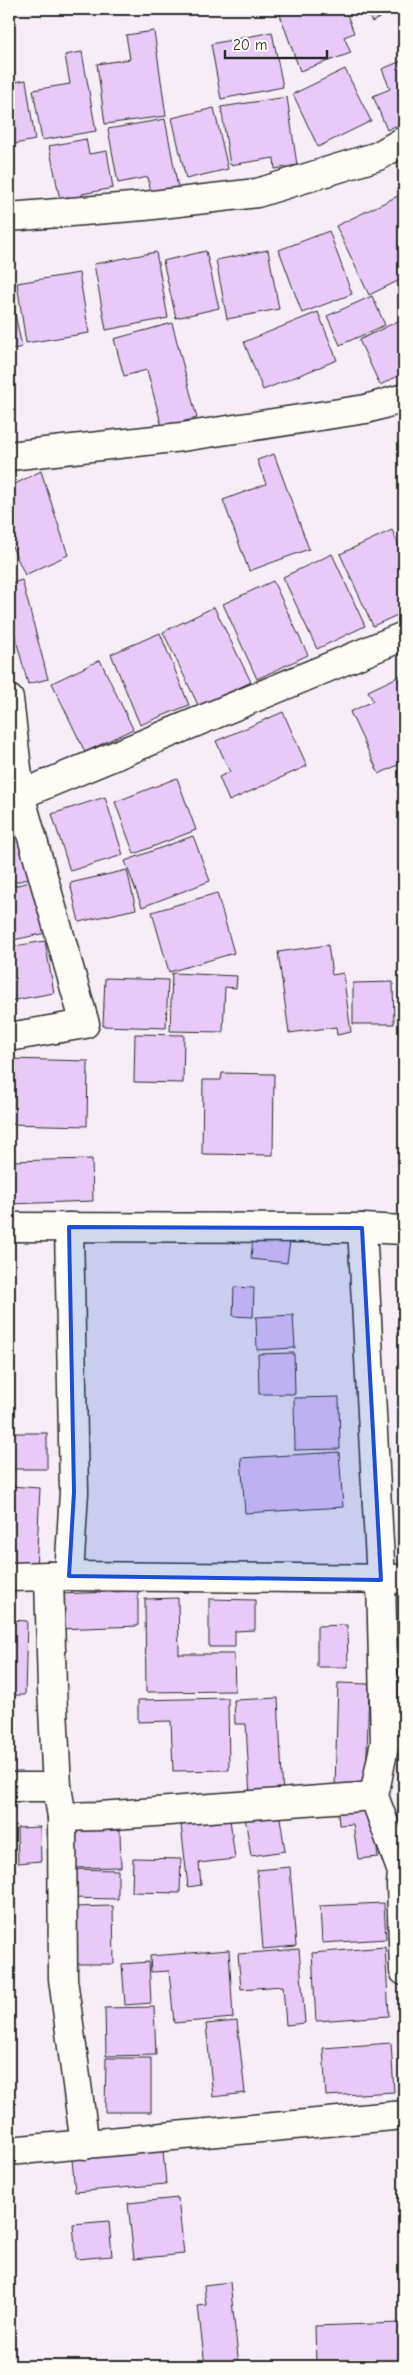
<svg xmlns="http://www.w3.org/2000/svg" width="413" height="2375" font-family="'Comic Neue',sans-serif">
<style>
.building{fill:#e7caf8;stroke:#2b2b2b}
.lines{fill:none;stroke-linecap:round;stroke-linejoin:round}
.minor-casing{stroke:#2b2b2b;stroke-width:31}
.minor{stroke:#fdfcf7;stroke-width:28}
.marked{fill:#1d4ed8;fill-opacity:0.2;stroke:#1d4ed8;stroke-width:4;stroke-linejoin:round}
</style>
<rect width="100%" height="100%" fill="#f6edf7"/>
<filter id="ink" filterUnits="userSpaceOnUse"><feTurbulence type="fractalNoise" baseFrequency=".02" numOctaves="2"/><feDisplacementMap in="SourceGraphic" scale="10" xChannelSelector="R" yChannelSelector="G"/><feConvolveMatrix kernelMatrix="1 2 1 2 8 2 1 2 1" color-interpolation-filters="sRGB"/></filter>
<g filter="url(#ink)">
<g class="building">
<path d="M9 9H29L9 12Z"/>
<path d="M289 9H345L354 33 344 37 351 53 300 71 279 12Z"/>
<path d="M364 9H395L372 22Z"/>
<path d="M154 31 166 116 105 124 97 64 130 59 126 35Z"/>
<path d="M272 32 283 87 221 99 211 44Z"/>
<path d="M82 52 96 131 42 140 33 90 70 84 65 55Z"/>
<path d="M404 60V122L387 130 373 96 390 89 382 69Z"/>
<path d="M345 69 371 121 318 147 293 94Z"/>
<path d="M26 80 35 140 9 145V83Z"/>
<path d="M287 97 297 165 275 169 274 158 230 165 221 107Z"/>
<path d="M214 108 228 169 186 179 172 118Z"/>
<path d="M165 119 179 193 152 198 148 177 118 183 108 129Z"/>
<path d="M86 139 89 154 107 151 113 188 82 194 83 204 62 209 49 146Z"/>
<path d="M400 195 404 204V278L369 295 336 226Z"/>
<path d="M329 231 352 294 302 313 279 250Z"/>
<path d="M268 250 279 309 227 319 216 260Z"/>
<path d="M206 251 219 308 176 318 163 261Z"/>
<path d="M156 252 168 318 106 330 94 264Z"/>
<path d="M79 273 89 333 26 343 17 283Z"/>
<path d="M9 285 22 347 9 350Z"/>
<path d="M372 296 385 325 340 345 327 316Z"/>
<path d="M318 312 337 360 263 390 244 342Z"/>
<path d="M404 318V373L380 385 359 340Z"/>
<path d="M172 323 197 418 162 427 147 370 124 376 114 339Z"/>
<path d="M274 454 309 549 249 571 223 500 266 484 257 460Z"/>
<path d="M41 471 68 555 25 575 9 540V487Z"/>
<path d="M392 530 404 557V612L373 626 340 554Z"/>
<path d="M332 554 365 626 317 649 283 577Z"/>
<path d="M22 580 48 679 28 684 9 614V584Z"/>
<path d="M273 581 308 655 257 679 223 604Z"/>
<path d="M214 607 251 682 199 707 163 632Z"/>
<path d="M160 633 189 705 140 725 111 654Z"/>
<path d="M100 660 133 729 85 752 52 683Z"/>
<path d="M404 674V762L379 774 350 712 373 701 368 691Z"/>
<path d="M283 712 307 766 229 801 219 777 230 772 216 741Z"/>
<path d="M177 778 196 830 134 854 115 802Z"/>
<path d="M105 797 123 855 70 871 52 814Z"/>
<path d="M25 830 37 876 9 884V835Z"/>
<path d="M193 836 210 881 142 907 125 861Z"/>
<path d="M127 870 136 909 79 922 70 883Z"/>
<path d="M39 880 50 932 9 941V887Z"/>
<path d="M217 893 234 953 169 972 152 912Z"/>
<path d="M45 941 54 993 9 1001V947Z"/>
<path d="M328 945 332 975 343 973 351 1032 337 1035 336 1027 289 1033 278 952Z"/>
<path d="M172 973 237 976 236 988 225 987 223 1032 170 1031Z"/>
<path d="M105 978 168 980 166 1028 103 1026Z"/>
<path d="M393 982 394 1024H353V983Z"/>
<path d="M135 1034 184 1035 183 1083 134 1082Z"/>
<path d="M9 1059 88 1061 87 1126 9 1124Z"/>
<path d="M222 1073 274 1074 273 1155 202 1154 203 1080H221Z"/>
<path d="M92 1159 93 1201 9 1204V1161Z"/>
<path d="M253 1237 290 1241 287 1263 251 1259Z"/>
<path d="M234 1287 254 1288 253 1317 233 1316Z"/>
<path d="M293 1315 295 1348 257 1350 256 1317Z"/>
<path d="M294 1353 295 1394H259L258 1354Z"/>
<path d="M339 1397 340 1449 295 1450 294 1398Z"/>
<rect x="9" y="1433" width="38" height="36"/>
<path d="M339 1452 343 1507 245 1513 241 1458Z"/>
<path d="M9 1486 40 1488 36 1570 9 1569Z"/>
<path d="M138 1591V1626L58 1629 57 1594Z"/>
<path d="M178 1598 179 1654H234L235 1691 146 1692 145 1599Z"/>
<path d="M209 1599 255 1600V1630L235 1631V1647H209Z"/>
<path d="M9 1620 27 1621 25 1695H9Z"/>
<path d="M347 1625 348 1667H317V1626Z"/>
<path d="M338 1683 369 1684 366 1789 335 1788Z"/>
<path d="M228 1698 229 1770 173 1771 171 1721 138 1722V1700Z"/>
<path d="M278 1698 283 1797 250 1798 246 1724H235L234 1700Z"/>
<path d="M403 1740H404V1784Z"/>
<path d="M370 1799 378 1857 358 1859 353 1824 339 1825 337 1803Z"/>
<rect x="9" y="1810" width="1" height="36"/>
<path d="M279 1811 285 1851 251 1856 245 1817Z"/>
<path d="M230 1819 235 1859 199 1863 201 1885 188 1887 181 1825Z"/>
<path d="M40 1827 41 1861 18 1863 17 1828Z"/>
<path d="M120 1830 121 1867 70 1868V1831Z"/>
<path d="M133 1858 181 1859 180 1893 132 1892Z"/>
<path d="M290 1867 296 1946 263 1949 257 1870Z"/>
<path d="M67 1869 118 1870V1899L67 1898Z"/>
<path d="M384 1903 386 1939 322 1943 320 1906Z"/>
<path d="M113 1906 114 1964H73V1907Z"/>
<path d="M385 1947 389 2016 316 2021 312 1953Z"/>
<path d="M299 1949 305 2023 286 2025 283 1986 241 1989 238 1954Z"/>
<path d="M229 1950 233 2018 174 2023 169 1971 151 1972 150 1956Z"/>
<path d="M149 1962 151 2003 125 2005 122 1964Z"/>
<path d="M154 2007 156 2055 106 2056 105 2008Z"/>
<path d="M237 2021 245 2093 213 2097 206 2024Z"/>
<path d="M391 2043 394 2092 326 2096 323 2048Z"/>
<path d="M106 2058H151V2112H105Z"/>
<path d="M163 2150 166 2184 75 2192 72 2159Z"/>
<path d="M178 2198 184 2254 134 2259 128 2203Z"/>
<path d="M109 2221 112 2256 76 2259 73 2224Z"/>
<path d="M230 2282 239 2366H205L198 2306 206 2305 204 2285Z"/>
<path d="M400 2323 401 2366H316L315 2326Z"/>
</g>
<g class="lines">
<defs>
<g id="minor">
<path d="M9 217 144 206 257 193 378 156 404 141"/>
<path d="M9 456 182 437 366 409 404 398"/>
<path d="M9 699 20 795 85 1024 9 1037"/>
<path d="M20 795 404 636"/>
<path d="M9 1227 362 1228 404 1230"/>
<path d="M69 1227 74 1492 69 1576H49L52 1689 57 1787 62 1817 63 1979 85 2145"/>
<path d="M362 1228 381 1580 385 1742 374 1796 402 1872 401 1885 404 1971"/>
<path d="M69 1576 404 1579"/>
<path d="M9 1577 49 1576"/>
<path d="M9 1787H57"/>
<path d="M62 1817 100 1816 374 1796"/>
<path d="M9 2151 404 2115"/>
</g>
</defs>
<use href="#minor" class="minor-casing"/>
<use href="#minor" class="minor"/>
</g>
</g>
<path class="marked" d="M69 1227 362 1228 381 1580 69 1576 74 1492Z"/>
<rect width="413" height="2375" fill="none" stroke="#fdfcf7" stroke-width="30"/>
<rect x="15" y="15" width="383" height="2345" fill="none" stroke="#2b2b2b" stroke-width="2" filter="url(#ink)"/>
<path d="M225 50v8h102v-8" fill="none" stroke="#2b2b2b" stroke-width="2.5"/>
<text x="233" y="50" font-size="15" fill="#2b2b2b" stroke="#fdfcf7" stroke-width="4" paint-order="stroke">20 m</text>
</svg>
